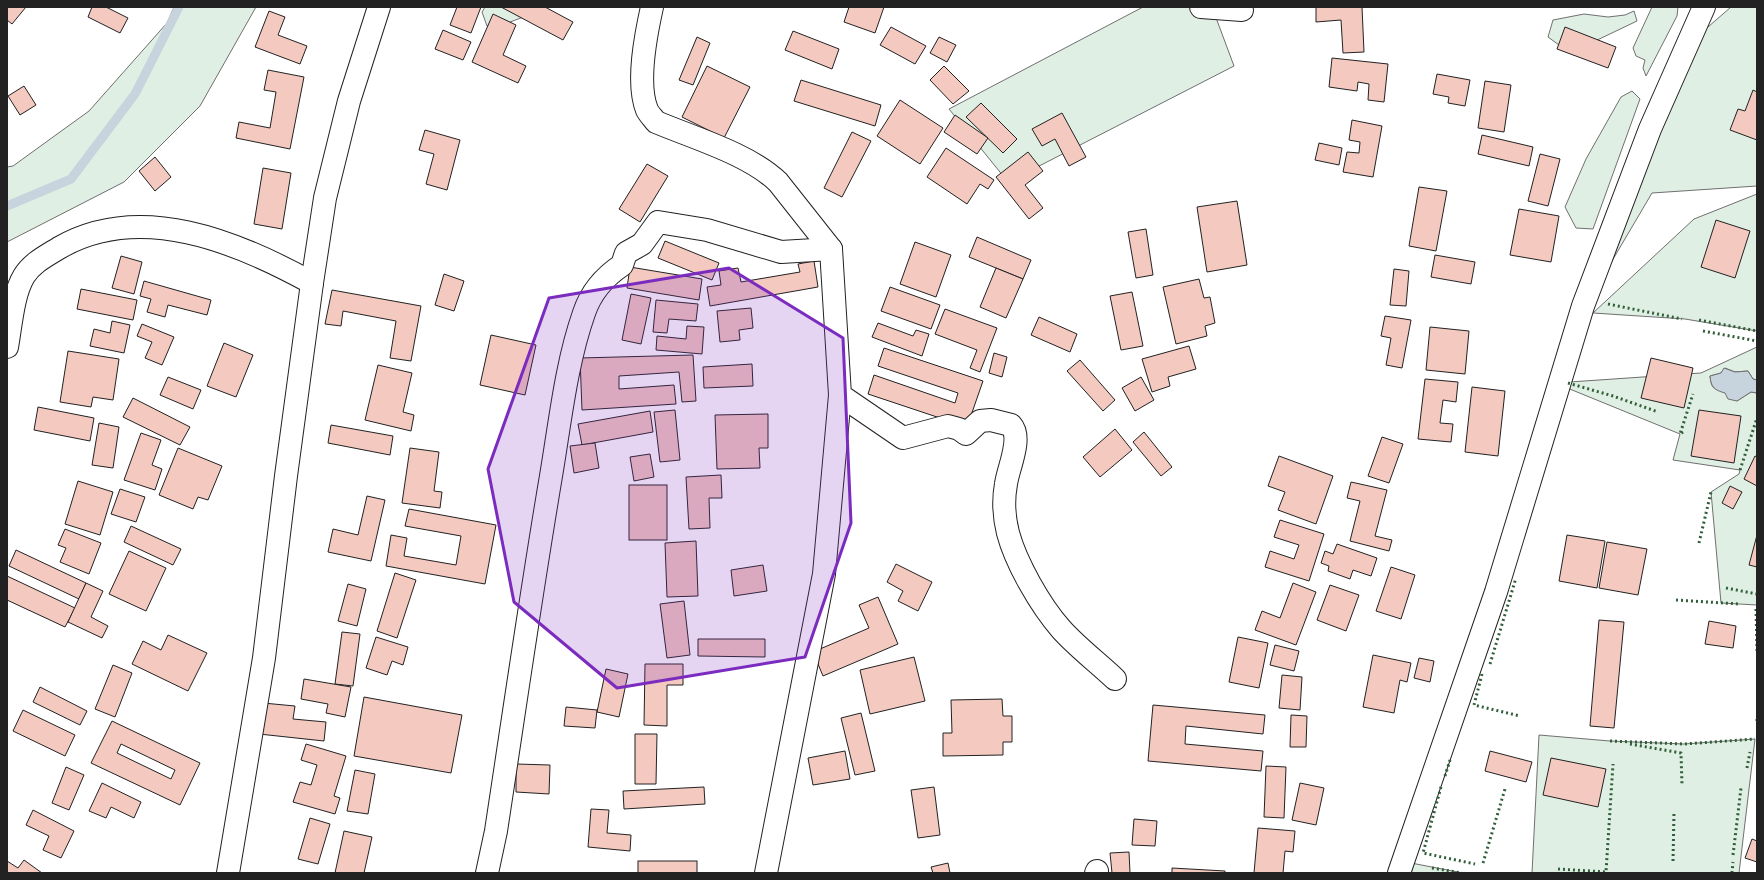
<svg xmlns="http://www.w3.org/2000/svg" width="1764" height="880" font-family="Cabin,sans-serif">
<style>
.green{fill:#e0efe3;stroke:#6f6f6f}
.water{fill:#c7d3dd;stroke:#6f6f6f}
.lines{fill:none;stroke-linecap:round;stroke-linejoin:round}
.stream{stroke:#c7d3dd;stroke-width:9}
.building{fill:#f3c9c0;stroke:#222;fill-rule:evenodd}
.street-casing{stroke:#222;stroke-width:24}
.street{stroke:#fff;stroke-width:22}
.hedge{stroke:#2f5e38;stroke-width:3;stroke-dasharray:2 3;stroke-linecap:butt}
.marked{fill:#7b2cbf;fill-opacity:0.2;stroke:#7b2cbf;stroke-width:3;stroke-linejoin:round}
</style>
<rect width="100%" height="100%" fill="#fff"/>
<g class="green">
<path d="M174 7H256L200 106 124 182 7 242V167L13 166 89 111 167 23Z"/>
<path d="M485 7H543C528 17 512 20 497 28L487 26 482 12Z"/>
<path d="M1143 7H1212L1234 66 1008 182 949 109Z"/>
<path d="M1652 7H1678L1677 16 1646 76 1643 68 1645 60 1636 56 1633 48Z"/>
<path d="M1731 7H1757V186L1652 193 1579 317 1678 53Z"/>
<path d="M1634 11 1637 21 1570 53 1548 37 1553 20 1584 14 1608 17 1625 15Z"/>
<path d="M1632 91 1640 99 1593 229 1576 228 1565 207 1586 159 1621 97Z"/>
<path d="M1757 194V331L1685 319 1593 313 1694 219Z"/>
<path d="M1757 347V380L1753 379 1748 371 1735 372 1725 368 1721 373 1710 376C1712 392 1714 387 1726 393 1730 395 1733 398 1737 401L1751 392 1757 393V605L1721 603 1711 492 1739 474 1740 470 1673 460 1680 434 1555 383 1701 373Z"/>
<path d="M1539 735 1610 741 1684 744 1755 739 1739 873H1532Z"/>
<path d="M1411 863 1463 873H1406Z"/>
</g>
<path class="water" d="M1724 368 1735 372 1748 371 1753 379 1757 380V393L1751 392 1737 401 1728 399 1725 393C1714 390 1711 387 1710 376L1721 373Z"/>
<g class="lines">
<path class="stream" d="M7 206 71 179 135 94 179 7"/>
</g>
<g class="building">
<path d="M7 7H26L12 24 7 20Z"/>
<path d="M92 7H106L128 18 120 33 88 17Z"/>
<path d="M457 7H481L471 33 450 25Z"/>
<path d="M501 7H545L573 22 563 40Z"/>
<path d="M849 7H884L875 33 844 22Z"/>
<path d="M1316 7H1362L1364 52 1343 53 1341 20 1316 22Z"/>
<path d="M269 11 285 17 278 35 307 46 300 64 255 47Z"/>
<path d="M493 14 516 25 503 55 526 66 518 83 472 62Z"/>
<path d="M891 27 926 46 915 64 880 45Z"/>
<path d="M1565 27 1616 47 1608 68 1557 49Z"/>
<path d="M443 30 471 42 463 60 435 49Z"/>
<path d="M793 31 839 49 832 69 785 50Z"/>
<path d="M697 37 710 43 693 85 679 80Z"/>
<path d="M939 37 956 45 947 62 930 53Z"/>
<path d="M1332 58 1388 64 1384 102 1368 100 1369 84 1358 82 1357 91 1329 87Z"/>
<path d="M707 66 750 87 724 138 682 117Z"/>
<path d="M944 66 969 91 953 104 930 80Z"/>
<path d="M268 70 304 77 290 149 236 138 239 122 270 128 276 92 264 90Z"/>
<path d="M1437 74 1470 80 1465 106 1448 103 1449 97 1433 94Z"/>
<path d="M801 80 881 105 875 126 794 101Z"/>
<path d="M1485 81 1511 85 1504 132 1478 128Z"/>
<path d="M24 86 36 105 20 115 8 96Z"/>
<path d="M1753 90 1757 92V140L1730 130 1738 109 1745 111Z"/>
<path d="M900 100 943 128 920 164 877 136Z"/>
<path d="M981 103 1017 139 1003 153 966 117Z"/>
<path d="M1062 113 1086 157 1069 166 1055 139 1042 146 1032 129Z"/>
<path d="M955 115 988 138 977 154 944 132Z"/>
<path d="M1352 120 1382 126 1373 177 1343 172 1347 152 1359 153 1360 142 1349 140Z"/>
<path d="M425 130 460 140 447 190 426 184 434 154 419 150Z"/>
<path d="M852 132 871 141 842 197 824 188Z"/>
<path d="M1482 135 1533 147 1529 166 1478 154Z"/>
<path d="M1319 143 1342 148 1339 165 1315 160Z"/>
<path d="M946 148 994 180 988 189 980 184 967 204 927 177Z"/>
<path d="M1028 152 1043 171 1025 185 1043 208 1029 219 996 177Z"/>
<path d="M1540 154 1560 159 1548 206 1528 201Z"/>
<path d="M155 157 171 177 155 191 139 171Z"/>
<path d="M647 164 668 176 640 222 619 209Z"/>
<path d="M263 168 291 173 282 229 254 224Z"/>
<path d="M1419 187 1447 191 1436 251 1409 246Z"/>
<path d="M1237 201 1247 265 1207 272 1197 207Z"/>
<path d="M1519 209 1559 216 1551 262 1510 255Z"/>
<path d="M1716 220 1750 231 1735 278 1701 267Z"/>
<path d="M1146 229 1153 275 1136 278 1128 232Z"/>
<path d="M977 237 1031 260 1023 279 969 257Z"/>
<path d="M665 241 719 263 712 280 658 258Z"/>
<path d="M915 242 951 255 936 297 900 284Z"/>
<path d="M1435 255 1475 262 1471 284 1431 277Z"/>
<path d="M121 256 142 262 134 294 112 288Z"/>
<path d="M814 261 818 287 710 306 707 287 721 285 719 271 738 268 741 282 800 272 798 264Z"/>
<path d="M630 267 702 279 699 300 627 288Z"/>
<path d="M996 268 1023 279 1006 318 980 307Z"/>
<path d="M1394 269 1409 271 1406 306 1390 305Z"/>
<path d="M444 274 464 281 454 311 435 305Z"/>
<path d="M1199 279 1204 298 1210 297 1215 323 1205 326 1207 336 1176 344 1163 287Z"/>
<path d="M144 281 211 300 207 315 168 305 165 317 147 312 151 299 140 296Z"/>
<path d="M890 287 940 305 931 329 881 311Z"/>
<path d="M81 289 137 300 133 320 77 309Z"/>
<path d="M332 290 421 306 411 361 390 358 396 321 343 311 341 326 325 324Z"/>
<path d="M1132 292 1143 346 1121 350 1110 296Z"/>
<path d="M631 294 651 298 641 344 622 340Z"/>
<path d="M656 300 698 304 696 321 669 319 667 333 653 332Z"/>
<path d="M751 308 753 328 739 330 740 340 720 342 717 311Z"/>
<path d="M945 309 997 328 980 372 970 368 977 350 935 334Z"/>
<path d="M1385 316 1411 320 1402 368 1386 365 1391 338 1381 336Z"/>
<path d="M1039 317 1077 334 1070 352 1031 335Z"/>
<path d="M112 321 130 325 124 353 90 346 94 329 110 333Z"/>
<path d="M878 323 913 336 916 330 929 334 922 356 872 337Z"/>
<path d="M142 324 174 337 162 365 145 358 152 342 137 336Z"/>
<path d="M687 326 704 327 702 354 656 350 657 336 686 339Z"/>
<path d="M1430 327 1469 331 1465 374 1426 370Z"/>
<path d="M491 335 536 345 525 395 480 385Z"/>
<path d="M224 343 253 355 236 397 207 386Z"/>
<path d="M1189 346 1196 369 1168 377 1170 386 1152 392 1142 359Z"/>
<path d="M884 348 983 381 967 427 868 394 874 375 955 403 958 393 878 366Z"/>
<path d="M68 351 119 359 113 400 93 397 91 407 60 402Z"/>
<path d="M994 353 1007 357 1002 377 989 373Z"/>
<path d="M693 355 696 401 682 402 679 372 619 376V389L674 385 676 404 582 410 580 358Z"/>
<path d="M1651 358 1693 368 1684 408 1641 398Z"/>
<path d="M1080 360 1115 400 1103 411 1067 371Z"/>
<path d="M752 364 753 386 704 388 703 367Z"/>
<path d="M378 365 412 373 403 412 414 415 411 431 365 420Z"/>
<path d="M168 377 201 390 193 409 160 395Z"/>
<path d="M1141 377 1154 400 1135 411 1122 388Z"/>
<path d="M1425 379 1458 382 1456 402 1443 400 1440 423 1453 424 1451 442 1418 439Z"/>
<path d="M1472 387 1505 391 1498 456 1465 452Z"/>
<path d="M133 398 190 427 180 445 123 417Z"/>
<path d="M38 407 94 418 90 441 34 430Z"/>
<path d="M675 410 680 460 660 462 654 412Z"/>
<path d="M1699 410 1741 416 1734 463 1691 456Z"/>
<path d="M650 411 653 432 582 445 578 424Z"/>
<path d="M768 414V448H759L760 468 717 469 715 415Z"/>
<path d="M99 423 119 427 113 468 92 465Z"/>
<path d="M331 425 393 436 390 455 328 443Z"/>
<path d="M1115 429 1132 450 1100 477 1083 457Z"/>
<path d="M1144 432 1172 467 1161 476 1133 442Z"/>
<path d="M141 433 161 440 152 465 162 469 155 490 124 480Z"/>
<path d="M1382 437 1403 444 1389 483 1368 476Z"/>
<path d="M595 443 599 468 574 473 570 446Z"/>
<path d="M178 448 222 466 208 500 198 497 193 509 159 495Z"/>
<path d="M410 448 439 452 434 491 442 492 440 508 402 503Z"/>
<path d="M650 454 654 477 634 481 630 457Z"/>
<path d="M1279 456 1333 476 1316 524 1278 510 1285 492 1268 486Z"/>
<path d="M1755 456 1757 457V486L1744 479Z"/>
<path d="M721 475 722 498H709L710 528 689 529 686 477Z"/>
<path d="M78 481 113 492 100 535 65 524Z"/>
<path d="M1351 482 1387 490 1375 536 1392 540 1389 551 1350 541 1360 501 1347 498Z"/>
<rect x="629" y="485" width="38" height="55"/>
<path d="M1730 486 1742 492 1733 509 1722 503Z"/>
<path d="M120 489 145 497 136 522 111 514Z"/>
<path d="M367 496 385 500 371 561 328 552 333 529 358 535Z"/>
<path d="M409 509 496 525 485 584 386 566 391 535 407 538 404 556 456 565 461 536 405 526Z"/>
<path d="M1280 520 1324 534 1309 581 1265 567 1270 551 1294 559 1299 545 1274 537Z"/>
<path d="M131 526 181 549 173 565 124 542Z"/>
<path d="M65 529 101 543 89 574 60 562 66 548 58 545Z"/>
<path d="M1567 535 1605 541 1597 588 1559 581Z"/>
<path d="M1757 535V567L1749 565Z"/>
<path d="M696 541 698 596 667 597 665 543Z"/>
<path d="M1607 542 1647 549 1638 595 1599 588Z"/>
<path d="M1337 544 1377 558 1371 576 1353 570 1350 579 1328 571 1329 566 1321 563 1325 551 1333 554Z"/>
<path d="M16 550 86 583 79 599 9 566Z"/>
<path d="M129 551 166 568 146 611 109 594Z"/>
<path d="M896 564 932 582 918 611 898 601 903 591 887 582Z"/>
<path d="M763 565 767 591 734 596 731 570Z"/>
<path d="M1391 567 1415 575 1401 619 1376 611Z"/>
<path d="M395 573 416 580 397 638 377 631Z"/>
<path d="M7 576 75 608 65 627 7 600Z"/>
<path d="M86 583 103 591 91 617 108 626 102 638 68 622Z"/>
<path d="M1293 583 1316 592 1296 645 1255 630 1262 611 1280 618Z"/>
<path d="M348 584 366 589 357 626 338 621Z"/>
<path d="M1330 585 1359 595 1346 631 1317 620Z"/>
<path d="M878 597 898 644 823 676 813 652 869 628 859 605Z"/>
<path d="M684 601 690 655 667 658 660 604Z"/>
<path d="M1599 620 1624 622 1614 728 1590 726Z"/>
<path d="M1709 621 1736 626 1733 648 1705 644Z"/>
<path d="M342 632 360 634 353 686 335 684Z"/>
<path d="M168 635 207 653 188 691 132 664 143 641 161 650Z"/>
<path d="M376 637 408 647 403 665 392 661 387 675 366 668Z"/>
<path d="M1238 637 1268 643 1259 688 1229 682Z"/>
<path d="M698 639H765V657L698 656Z"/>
<path d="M1275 645 1299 651 1294 671 1270 665Z"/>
<path d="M1373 655 1411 663 1407 682 1400 680 1394 713 1363 707Z"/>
<path d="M914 657 925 701 870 714 860 670Z"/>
<path d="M1419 658 1434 661 1430 682 1414 678Z"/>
<path d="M645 664H683V685H667V726L644 725Z"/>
<path d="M113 665 132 673 115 717 95 709Z"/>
<path d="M606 669 628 674 619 717 597 712Z"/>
<path d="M1282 675 1302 677 1300 710 1279 708Z"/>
<path d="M304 679 351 687 345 717 326 713 328 704 301 699Z"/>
<path d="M40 687 87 711 80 725 33 702Z"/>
<path d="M364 697 462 715 451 773 354 756Z"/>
<path d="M1002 699 1003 716H1012V742H1003V755L943 756V733H952L951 700Z"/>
<path d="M263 703 295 706 293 719 326 722 324 741 259 734Z"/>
<path d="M1153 705 1265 715 1263 734 1186 726 1185 744 1263 751 1261 771 1148 761Z"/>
<path d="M566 707 597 710 595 728 564 726Z"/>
<path d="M23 710 75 735 65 756 13 731Z"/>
<path d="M861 713 875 771 855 775 841 718Z"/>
<path d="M1291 715 1307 716 1306 747H1290Z"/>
<path d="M112 721 200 763 180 805 91 763ZM121 744 175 770 171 779 117 753Z"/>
<path d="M635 734H657L656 784H635Z"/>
<path d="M306 744 346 756 334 796 340 798 335 814 293 802 300 782 311 785 317 765 301 760Z"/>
<path d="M845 751 850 779 813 785 808 758Z"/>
<path d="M1490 751 1532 762 1526 782 1485 771Z"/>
<path d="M1551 758 1606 769 1598 807 1543 795Z"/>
<path d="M516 764 550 765 549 794 516 792Z"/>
<path d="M1266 766 1286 767 1284 818 1264 817Z"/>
<path d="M66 767 84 775 69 810 52 803Z"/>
<path d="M355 770 375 774 368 814 347 811Z"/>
<path d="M102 783 141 802 134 818 111 807 106 818 89 811Z"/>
<path d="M1300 783 1324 788 1316 825 1292 820Z"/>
<path d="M704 787 705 804 624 809 623 791Z"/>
<path d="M934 787 940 835 918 838 911 790Z"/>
<path d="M591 809 609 810 607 833 631 835 630 851 588 847Z"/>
<path d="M33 810 74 831 61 858 43 850 49 836 26 825Z"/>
<path d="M310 818 330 824 318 864 298 859Z"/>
<path d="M1134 819 1157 821 1155 846 1132 845Z"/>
<path d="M1258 828 1295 831 1293 852 1285 851 1283 873H1254Z"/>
<path d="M344 831 372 837 364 873H335Z"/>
<path d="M1752 839 1757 841V862L1745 858Z"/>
<path d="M1129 852 1130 873H1112L1110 853Z"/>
<path d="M24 860 42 873H7V861L18 868Z"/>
<rect x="638" y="861" width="59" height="12"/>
<path d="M948 863 950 873H933L931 867Z"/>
<path d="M1172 868 1225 871V873H1172Z"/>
</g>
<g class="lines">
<defs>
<g id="street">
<path d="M652 7C646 34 636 83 647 110 649 114 653 118 656 122 694 138 749 154 778 182L831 249 840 395 903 438 948 426 959 429 966 434 980 421 991 420 1011 425C1023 438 1008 468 1006 484 1003 500 1004 517 1008 533 1016 563 1040 605 1061 629 1077 647 1097 662 1115 679"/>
<path d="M1201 7 1242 10"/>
<path d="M7 347C11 325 13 294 24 276 32 263 46 256 59 248 140 201 238 242 312 283"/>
<path d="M228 873 264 658 286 476 312 283 325 198 349 101 379 7"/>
<path d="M487 873 496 831C514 713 531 594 551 476 560 423 566 364 584 313 591 292 604 277 622 265L626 253 642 244 658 222 707 230 781 252 831 249"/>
<path d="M766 873 824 574 840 395"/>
<path d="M1096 873 1097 871"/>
<path d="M1399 873 1496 592 1583 306 1650 129 1704 7"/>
</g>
</defs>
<use href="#street" class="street-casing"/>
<use href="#street" class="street"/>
<g class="hedge">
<path d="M1608 304 1682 319"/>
<path d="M1699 320 1757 331"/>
<path d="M1703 331 1757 341"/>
<path d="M1568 383 1613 396 1658 412"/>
<path d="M1683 432 1680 434 1693 394"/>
<path d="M1740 470 1757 418"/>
<path d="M1699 543 1711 492"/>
<path d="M1726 588 1757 594"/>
<path d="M1676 600 1739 604"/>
<path d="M1756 609 1757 651"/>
<path d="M1490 664 1516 578"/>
<path d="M1482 674 1474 705 1520 716"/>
<path d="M1757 721V718"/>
<path d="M1610 741 1684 744 1755 739"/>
<path d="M1630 744 1681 753 1682 785"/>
<path d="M1747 768 1750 752"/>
<path d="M1445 776 1450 760"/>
<path d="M1441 787 1423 853 1475 864"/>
<path d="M1733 855 1741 788"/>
<path d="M1673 861 1674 812"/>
<path d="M1483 863 1505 789"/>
<path d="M1432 868 1462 873"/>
<path d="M1558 869 1606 872 1613 764"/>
<path d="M1732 873 1733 862"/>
</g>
</g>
<path class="marked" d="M729 268 843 338 851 523 805 657 617 688 514 602 488 469 549 298Z"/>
<rect width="1764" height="880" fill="none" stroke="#222222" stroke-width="16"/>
</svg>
